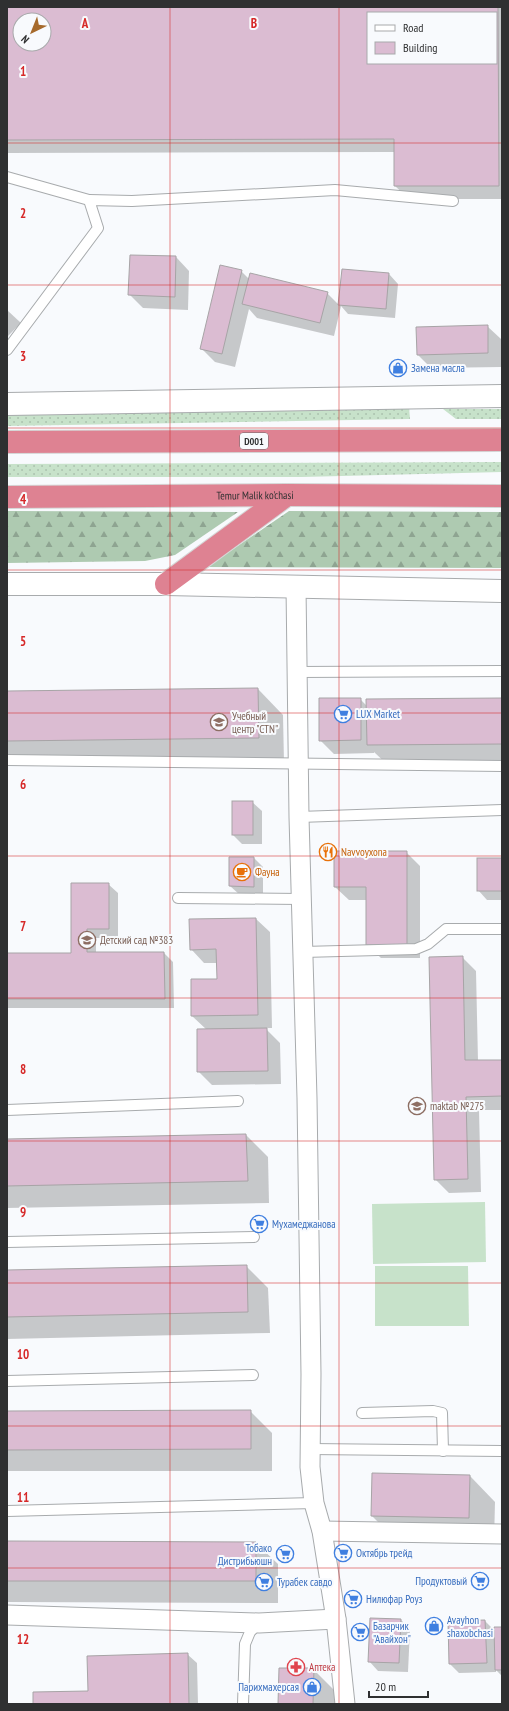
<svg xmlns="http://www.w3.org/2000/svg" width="509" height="1711" font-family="'PT Sans Narrow',sans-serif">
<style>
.grass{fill:url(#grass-dots)}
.forest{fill:url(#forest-firs)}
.pitch{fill:#c7e2ca}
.shadow{fill:#0003;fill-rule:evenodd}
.building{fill:#dbbcd2;stroke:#a7a4a6;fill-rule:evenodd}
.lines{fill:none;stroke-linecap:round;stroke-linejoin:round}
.service-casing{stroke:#a8abad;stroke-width:12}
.minor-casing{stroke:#a8abad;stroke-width:21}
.tertiary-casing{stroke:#a8abad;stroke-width:24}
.trunk-casing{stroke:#d5d6d6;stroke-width:24}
.service{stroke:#fff;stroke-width:10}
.minor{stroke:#fff;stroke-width:19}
.tertiary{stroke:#fff;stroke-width:22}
.trunk{stroke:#de8292;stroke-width:22}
.grid{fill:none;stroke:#d62828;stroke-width:1;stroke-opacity:0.55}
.labels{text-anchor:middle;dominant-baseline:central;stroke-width:4;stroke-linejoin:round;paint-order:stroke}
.shield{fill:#f8fafd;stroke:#6b6d6e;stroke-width:1}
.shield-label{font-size:10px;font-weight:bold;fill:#2f3031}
.shop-label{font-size:11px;fill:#366cbe;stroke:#f8fafd;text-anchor:start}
.street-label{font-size:11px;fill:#2f3031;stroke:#f8fafd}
.education-label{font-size:11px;fill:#785e54;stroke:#f8fafd;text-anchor:start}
.food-label{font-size:11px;fill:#c56008;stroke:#f8fafd;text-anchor:start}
.health-label{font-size:11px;fill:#be3a42;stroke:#f8fafd;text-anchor:start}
.grid-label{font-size:13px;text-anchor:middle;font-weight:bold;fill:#d62828;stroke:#f8fafd;stroke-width:4;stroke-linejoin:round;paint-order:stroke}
</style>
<defs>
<pattern id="grass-dots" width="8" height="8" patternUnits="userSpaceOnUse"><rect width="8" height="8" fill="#c7e2ca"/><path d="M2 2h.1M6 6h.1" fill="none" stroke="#abc2ae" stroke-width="1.8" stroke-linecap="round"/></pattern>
<pattern id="forest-firs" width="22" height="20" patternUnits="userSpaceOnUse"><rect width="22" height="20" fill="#aecab1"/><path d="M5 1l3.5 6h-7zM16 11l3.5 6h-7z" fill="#8ea491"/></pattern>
</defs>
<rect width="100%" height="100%" fill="#f8fafd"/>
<g class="grass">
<path d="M409 407 410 419 7 426V412Z"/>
<path d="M443 409H502V419H456Z"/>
<path d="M502 462V472L302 477H7V464Z"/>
</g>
<g class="forest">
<path d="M7 511H14L238 512 175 555 145 561 7 563Z"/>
<path d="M289 511 502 512V568L207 567Z"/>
</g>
<g class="pitch">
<path d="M485 1202 486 1262 373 1264 372 1204Z"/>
<path d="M375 1266H468L469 1326H375Z"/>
</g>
<g class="shadow">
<path d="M7 7H502V199H409L395 186V152L7 153ZM368 13H496V63H368ZM20 20H44V44H20Z"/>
<path d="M176 257 189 271 188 310 143 308 129 294Z"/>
<path d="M241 271 249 279 327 293 339 305 389 274 398 284 395 318 348 314 341 306 334 336 257 318 249 309 235 367 215 362 201 348Z"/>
<path d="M7 310 21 323 7 337Z"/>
<path d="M487 326 501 339 502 367 431 368 418 355Z"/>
<path d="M258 689 283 715 284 763 7 766V692Z"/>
<path d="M360 699 367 706 502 699V769L393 770 374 752V753L334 754 320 740Z"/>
<path d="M252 802 262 811V844H242L233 835Z"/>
<path d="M406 852 420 866V958H381L367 945V900H349L335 887Z"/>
<path d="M230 858H254L263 867V896L240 895 230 886Z"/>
<path d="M502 859V900H487L478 890Z"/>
<path d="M108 884 118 893V938H96V953H164L173 962 174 1008H7V954H72Z"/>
<path d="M256 919 270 932 272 1028H265L280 1043 281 1084 212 1085 198 1071 207 1030 192 1016 218 980 217 963H204L191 949 190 920Z"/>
<path d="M462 957 476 971 478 1061H502V1110H479L481 1192 449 1193 435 1179Z"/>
<path d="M246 1135 268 1157 269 1203 7 1208V1140Z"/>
<path d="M246 1266 268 1288 270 1333 7 1339V1271Z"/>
<path d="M250 1411 272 1433V1471H7V1412Z"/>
<path d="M470 1476 495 1502 494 1543 397 1541 372 1516Z"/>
<path d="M7 1542 256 1543 278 1564V1603L7 1602Z"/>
<path d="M401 1620 410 1629 408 1672 378 1671 369 1661Z"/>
<path d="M485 1621 495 1631 502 1628V1676L496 1670V1672L459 1673 450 1664 449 1622Z"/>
<path d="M187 1654 197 1663 198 1704H34L89 1692Z"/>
<path d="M313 1669 335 1691V1704H279Z"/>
</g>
<g class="building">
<path d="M7 7H498L499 186H394V139L7 140ZM368 13H496V63H368ZM20 20H44V44H20Z"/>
<path d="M130 255 176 256 175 297 128 295Z"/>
<path d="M220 265 242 270 222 354 200 349Z"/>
<path d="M342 269 389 273 386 309 338 305Z"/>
<path d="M250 273 328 292 320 323 242 304Z"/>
<path d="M488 325V353L417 355 416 327Z"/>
<path d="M258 688 259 738 7 741V691Z"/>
<path d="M319 698H361V740L319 741Z"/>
<path d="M502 698V744L367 745 366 699Z"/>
<rect x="232" y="801" width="21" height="34"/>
<path d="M334 851H407V945H366V887H334Z"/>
<path d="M229 857H254V887L229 886Z"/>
<rect x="477" y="858" width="25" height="33"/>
<path d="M71 883H109V929H87V952H164L165 999H7V953H71Z"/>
<path d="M256 918 258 1015 191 1016V979H217L216 949 190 950 189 919Z"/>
<path d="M463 956 465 1060H502V1096L466 1097 468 1179 434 1180 429 957Z"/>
<path d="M267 1028 268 1071 197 1072V1029Z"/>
<path d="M246 1134 248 1181 7 1186V1139Z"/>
<path d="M247 1265 248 1312 7 1317V1270Z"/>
<path d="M251 1410V1449L7 1450V1411Z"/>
<path d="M372 1473 470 1475 469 1518 371 1516Z"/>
<path d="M7 1541 256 1542V1581H7Z"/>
<path d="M370 1618 401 1619 399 1663 368 1662Z"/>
<path d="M485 1620 487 1663 449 1664 448 1621Z"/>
<path d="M494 1627H502V1670H495Z"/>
<path d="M188 1653 189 1704H33V1692L88 1691 87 1656Z"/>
<path d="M279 1668H314L313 1704H278Z"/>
</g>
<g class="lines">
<defs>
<g id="service">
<path d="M7 177 89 200"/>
<path d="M7 350 98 228 89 200 132 201 335 190 453 201"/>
<path d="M298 672 502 671"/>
<path d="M7 760 502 766"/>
<path d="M299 817 502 810"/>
<path d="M178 898 301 899"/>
<path d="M303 952 416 949 428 944 446 929H502"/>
<path d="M7 1110 238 1101"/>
<path d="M7 1242 254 1237"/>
<path d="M7 1381 253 1375"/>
<path d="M362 1413 433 1411 442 1413 443 1451"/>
<path d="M310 1449 502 1451"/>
<path d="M7 1511 314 1503"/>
<path d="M243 1704 245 1644 250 1632 259 1623"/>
</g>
<g id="minor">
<path d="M296 587 299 817 307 1098 311 1374 310 1467 314 1503 322 1531 336 1619 345 1704"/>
<path d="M322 1531 502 1534"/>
<path d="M7 1615 259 1623 336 1619"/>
</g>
<g id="tertiary">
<path d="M7 404 502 396"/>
<path d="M7 584H166L502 591"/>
</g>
<g id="trunk">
<path d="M7 442 502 440"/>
<path id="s1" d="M7 497 287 495 502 496"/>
<path d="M166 584 287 495"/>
</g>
</defs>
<use href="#service" class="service-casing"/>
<use href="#minor" class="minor-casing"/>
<use href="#tertiary" class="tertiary-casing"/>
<use href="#trunk" class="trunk-casing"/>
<use href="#service" class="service"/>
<use href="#minor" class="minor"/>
<use href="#tertiary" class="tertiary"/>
<use href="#trunk" class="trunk"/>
</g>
<path class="grid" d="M170 7V1704M339 7V1704M7 143H502M7 285H502M7 428H502M7 570H502M7 713H502M7 856H502M7 998H502M7 1141H502M7 1283H502M7 1426H502M7 1568H502"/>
<defs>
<symbol id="shop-ring" viewBox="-11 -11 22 22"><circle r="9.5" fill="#f8fafd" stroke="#3f7fe0" stroke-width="1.5"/><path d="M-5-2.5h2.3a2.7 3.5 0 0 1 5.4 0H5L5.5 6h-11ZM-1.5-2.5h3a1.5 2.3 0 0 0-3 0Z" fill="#3f7fe0"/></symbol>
<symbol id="supermarket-ring" viewBox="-11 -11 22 22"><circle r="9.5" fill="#f8fafd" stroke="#3f7fe0" stroke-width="1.5"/><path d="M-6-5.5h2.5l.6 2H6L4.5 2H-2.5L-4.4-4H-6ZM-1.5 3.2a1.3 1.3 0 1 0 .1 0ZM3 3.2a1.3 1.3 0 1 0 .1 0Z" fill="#3f7fe0"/></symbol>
<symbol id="school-ring" viewBox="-11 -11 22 22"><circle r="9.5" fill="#f8fafd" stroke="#8d6e63" stroke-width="1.5"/><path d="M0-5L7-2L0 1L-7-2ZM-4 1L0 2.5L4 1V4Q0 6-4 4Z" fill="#8d6e63"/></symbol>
<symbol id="restaurant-ring" viewBox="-11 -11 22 22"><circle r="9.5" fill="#f8fafd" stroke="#e8710a" stroke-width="1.5"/><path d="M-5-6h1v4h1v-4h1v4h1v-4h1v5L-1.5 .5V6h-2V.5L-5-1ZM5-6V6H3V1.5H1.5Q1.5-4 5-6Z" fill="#e8710a"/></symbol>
<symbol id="cafe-ring" viewBox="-11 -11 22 22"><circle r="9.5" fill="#f8fafd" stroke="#e8710a" stroke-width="1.5"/><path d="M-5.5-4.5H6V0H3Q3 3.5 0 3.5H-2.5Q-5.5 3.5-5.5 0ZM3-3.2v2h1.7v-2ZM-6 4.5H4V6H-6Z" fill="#e8710a"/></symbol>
<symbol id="pharmacy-ring" viewBox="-11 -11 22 22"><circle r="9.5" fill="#f8fafd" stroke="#e0444e" stroke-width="1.5"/><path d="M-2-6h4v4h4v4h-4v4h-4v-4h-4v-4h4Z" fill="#e0444e"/></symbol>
</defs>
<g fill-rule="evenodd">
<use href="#shop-ring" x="388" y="358" width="20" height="20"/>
<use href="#supermarket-ring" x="333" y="704" width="20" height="20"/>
<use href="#school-ring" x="209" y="712" width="20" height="20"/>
<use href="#restaurant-ring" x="318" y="842" width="20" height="20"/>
<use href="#cafe-ring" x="232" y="862" width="20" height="20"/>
<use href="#school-ring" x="77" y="930" width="20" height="20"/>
<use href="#school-ring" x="407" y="1096" width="20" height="20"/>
<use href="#supermarket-ring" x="249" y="1214" width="20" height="20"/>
<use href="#supermarket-ring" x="333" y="1543" width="20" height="20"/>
<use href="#supermarket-ring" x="275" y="1544" width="20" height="20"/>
<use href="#supermarket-ring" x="470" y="1571" width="20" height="20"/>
<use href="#supermarket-ring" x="254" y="1572" width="20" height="20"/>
<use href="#supermarket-ring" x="343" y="1589" width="20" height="20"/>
<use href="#shop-ring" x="424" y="1616" width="20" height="20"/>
<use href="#supermarket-ring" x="350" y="1622" width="20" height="20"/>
<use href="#pharmacy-ring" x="286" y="1657" width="20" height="20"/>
<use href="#shop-ring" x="302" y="1677" width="20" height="20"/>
</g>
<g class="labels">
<rect class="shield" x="240" y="433" width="28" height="16" rx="3"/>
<g class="shield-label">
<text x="254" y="441">D001</text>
</g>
<g class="shop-label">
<text x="411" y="368">Замена масла</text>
<text x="356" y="714">LUX Market</text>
<text x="272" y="1224">Мухамеджанова</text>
<text x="272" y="1548" text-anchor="end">Тобако<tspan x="272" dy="13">Дистрибьюшн</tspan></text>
<text x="356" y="1553">Октябрь трейд</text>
<text x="467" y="1581" text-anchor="end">Продуктовый</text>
<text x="277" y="1582">Турабек савдо</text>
<text x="366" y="1599">Нилюфар Роуз</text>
<text x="447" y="1620">Avayhon<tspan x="447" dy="13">shaxobchasi</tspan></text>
<text x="373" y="1626">Базарчик<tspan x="373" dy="13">"Авайхон"</tspan></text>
<text x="299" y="1687" text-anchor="end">Парихмахерсая</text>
</g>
<g class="street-label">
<text stroke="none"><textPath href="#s1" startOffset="248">Temur Malik ko'chasi</textPath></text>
</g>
<g class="education-label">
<text x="232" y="716">Учебный<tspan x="232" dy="13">центр "CTN"</tspan></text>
<text x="100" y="940">Детский сад №383</text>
<text x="430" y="1106">maktab №275</text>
</g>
<g class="food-label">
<text x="341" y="852">Navvoyxona</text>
<text x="255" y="872">Фауна</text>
</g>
<g class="health-label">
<text x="309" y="1667">Аптека</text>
</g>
</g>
<g class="grid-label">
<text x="85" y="28">A</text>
<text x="254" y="28">B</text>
<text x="23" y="76">1</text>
<text x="23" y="218">2</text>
<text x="23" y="361">3</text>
<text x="23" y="504">4</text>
<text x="23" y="646">5</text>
<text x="23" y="789">6</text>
<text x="23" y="931">7</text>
<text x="23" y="1074">8</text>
<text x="23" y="1217">9</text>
<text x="23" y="1359">10</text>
<text x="23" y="1502">11</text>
<text x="23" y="1644">12</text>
</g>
<rect width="509" height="1711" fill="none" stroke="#2f3031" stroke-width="16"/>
<rect x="367" y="12" width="130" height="52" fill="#f8fafd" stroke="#a8a9ab"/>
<rect x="375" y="25" width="20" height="6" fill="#ffffff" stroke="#a8a9ab"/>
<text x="403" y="32" font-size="12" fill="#2f3031">Road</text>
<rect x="375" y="42" width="20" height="12" fill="#dbbcd2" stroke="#a8a9ab"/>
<text x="403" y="52" font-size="12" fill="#2f3031">Building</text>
<g transform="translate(32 32) rotate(223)"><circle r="19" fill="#f8fafd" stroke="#a8a9ab"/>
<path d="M0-3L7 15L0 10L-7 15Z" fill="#a66a2c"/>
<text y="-6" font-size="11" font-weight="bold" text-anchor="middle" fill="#2f3031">N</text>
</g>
<path d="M369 1691v6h59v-6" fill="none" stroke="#2f3031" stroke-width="2"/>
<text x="375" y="1691" font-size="12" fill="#2f3031" stroke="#f8fafd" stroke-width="3" paint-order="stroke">20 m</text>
</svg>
